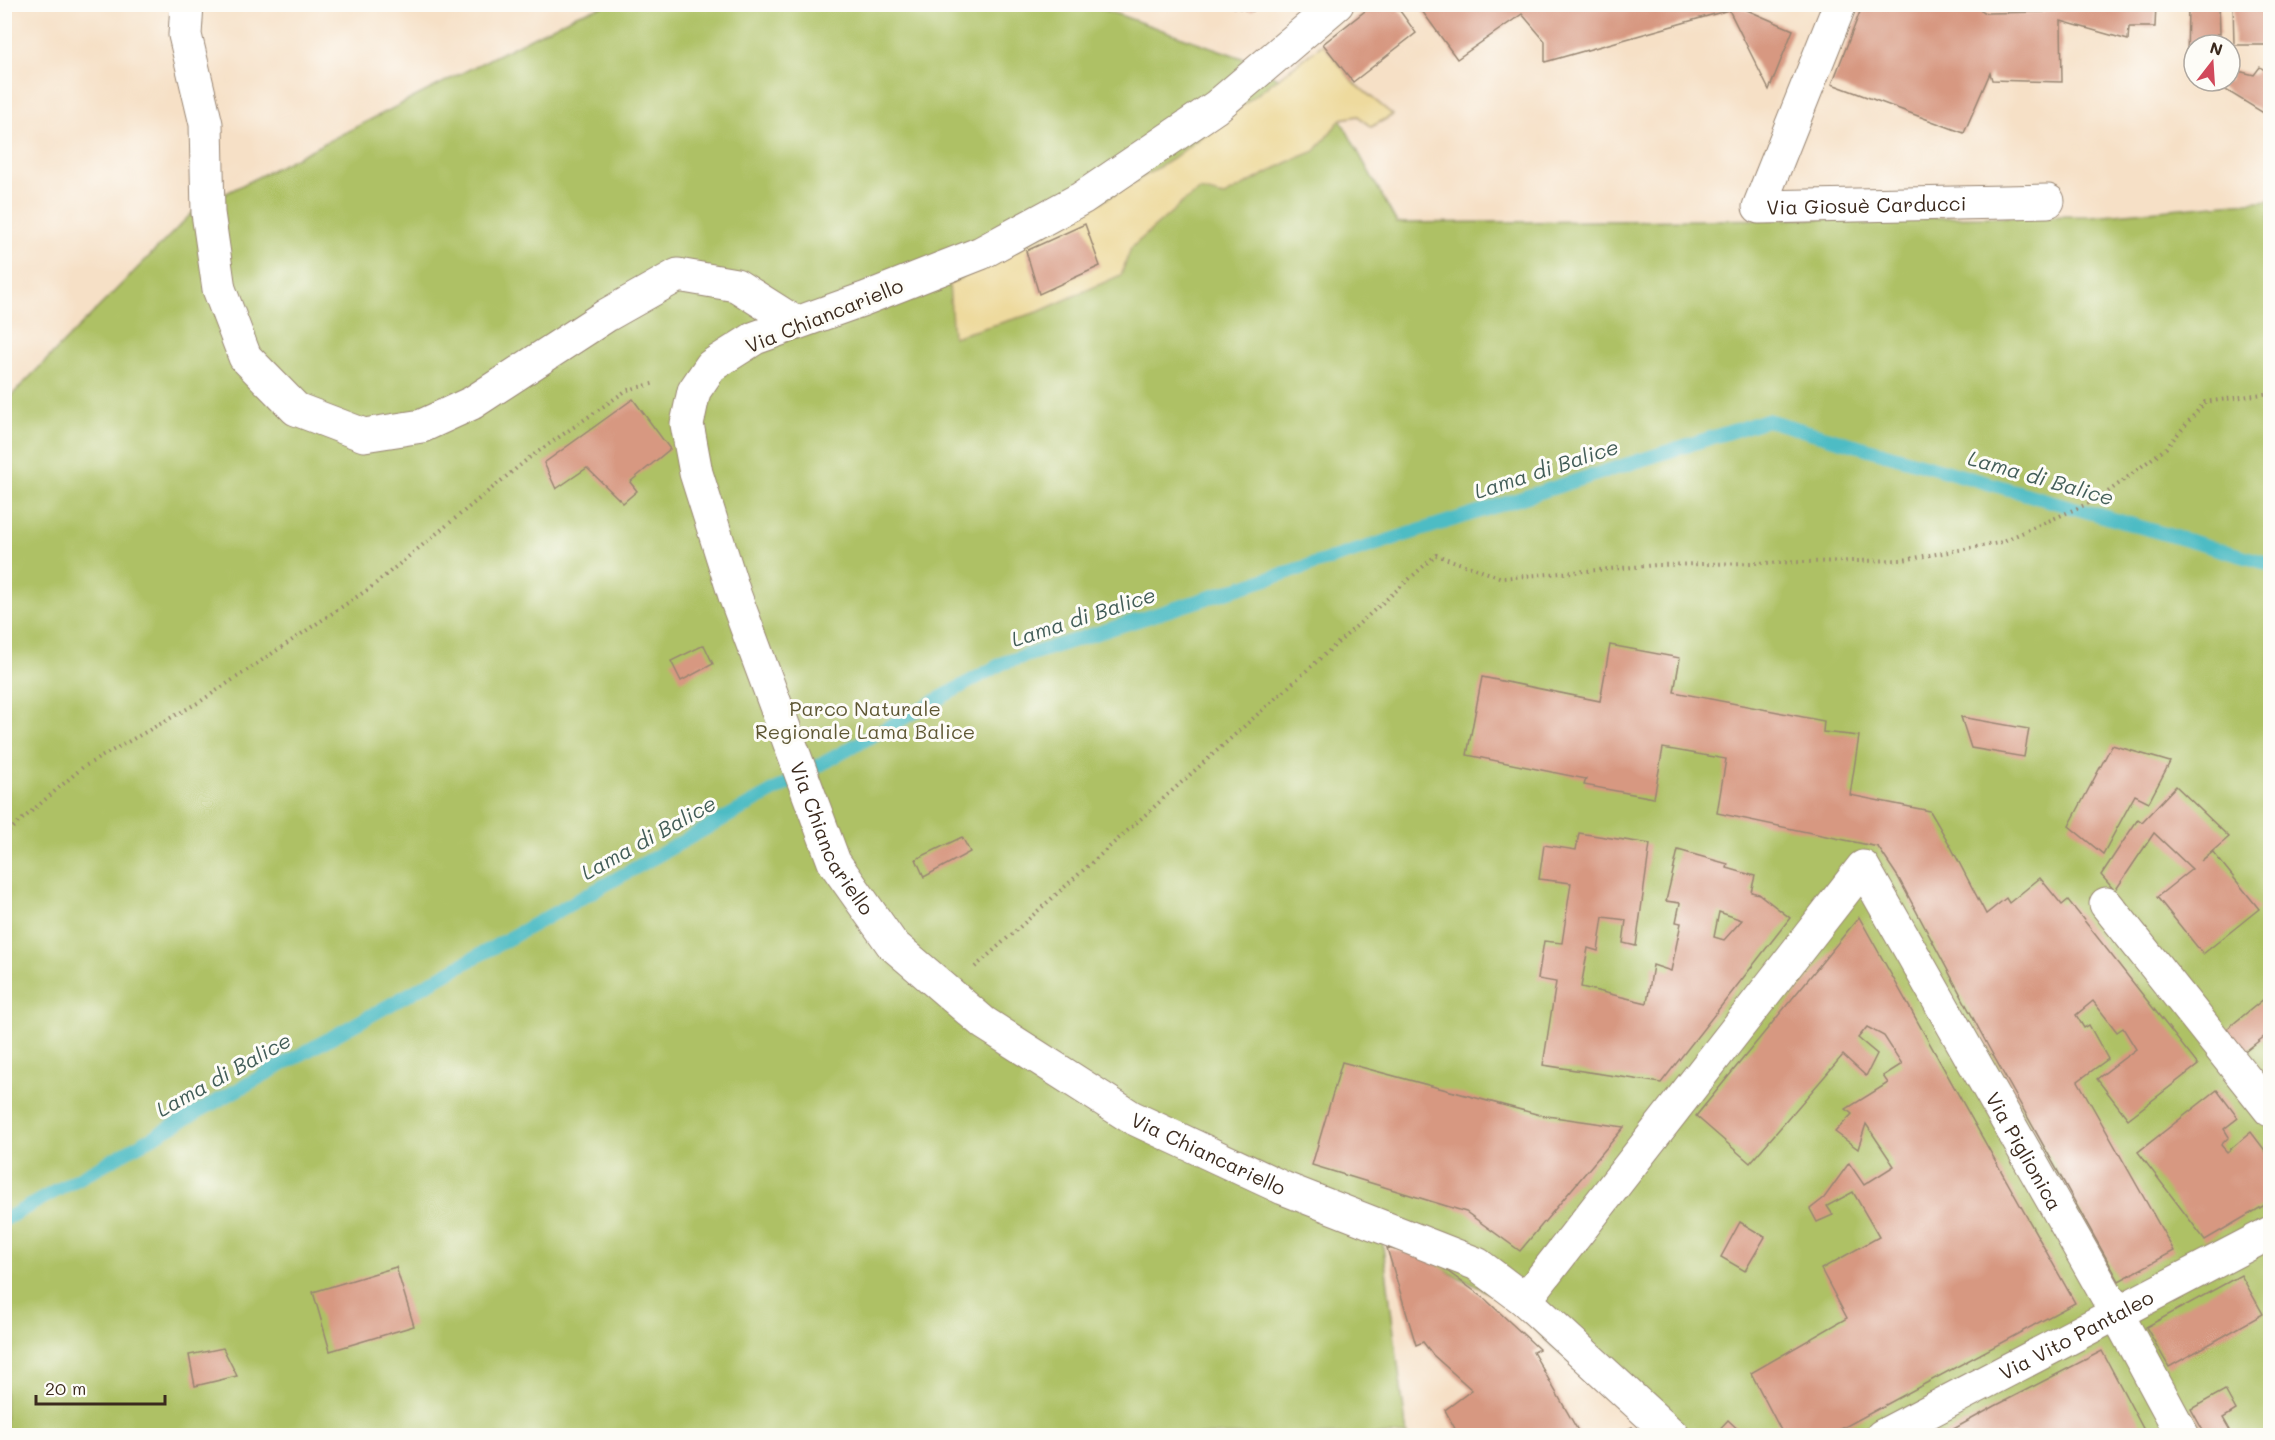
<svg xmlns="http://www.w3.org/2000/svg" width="2275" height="1440" font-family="Mali,sans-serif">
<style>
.green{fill:#aec165;stroke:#747642;stroke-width:1.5}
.sand{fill:#eeda9e;stroke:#94825e;stroke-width:1.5}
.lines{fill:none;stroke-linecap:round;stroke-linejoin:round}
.stream{stroke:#4ebcc4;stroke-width:14}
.building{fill:#d79881;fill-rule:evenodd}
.minor-casing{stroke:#988572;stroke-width:35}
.path{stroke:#988572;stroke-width:4;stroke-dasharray:1.5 4.5;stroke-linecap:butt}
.minor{stroke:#fff;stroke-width:33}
.labels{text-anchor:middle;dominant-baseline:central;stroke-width:6;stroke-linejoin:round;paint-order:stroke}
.street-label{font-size:20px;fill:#3b2a1e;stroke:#fdfcf7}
.park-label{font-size:20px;fill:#5e5733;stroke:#fdfcf7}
.water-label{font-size:21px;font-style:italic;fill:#425d58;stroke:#fdfcf7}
</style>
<rect width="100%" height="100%" fill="#fdfcf7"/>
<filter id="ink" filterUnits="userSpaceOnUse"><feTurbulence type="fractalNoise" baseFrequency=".0167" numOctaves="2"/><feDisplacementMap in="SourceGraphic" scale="12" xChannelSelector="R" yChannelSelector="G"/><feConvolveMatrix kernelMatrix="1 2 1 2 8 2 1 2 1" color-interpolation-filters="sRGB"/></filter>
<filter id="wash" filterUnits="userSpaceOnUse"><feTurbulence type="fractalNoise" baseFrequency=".008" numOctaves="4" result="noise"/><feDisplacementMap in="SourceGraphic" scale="24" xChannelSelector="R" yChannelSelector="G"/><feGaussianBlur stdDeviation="1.35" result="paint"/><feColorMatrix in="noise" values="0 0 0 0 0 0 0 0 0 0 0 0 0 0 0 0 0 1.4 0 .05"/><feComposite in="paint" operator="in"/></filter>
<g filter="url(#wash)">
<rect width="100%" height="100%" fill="#f6e0c6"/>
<path class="green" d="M610 4 1091 5 1248 60 1339 117 1397 223 2092 216 2270 200V1435H1648L1503 1300 1382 1238 1407 1435 5 1436V402L197 208 576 15Z"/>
<path class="sand" d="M1323 44 1353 82 1393 115 1371 127 1358 116 1341 119 1315 151 1286 163 1224 196 1200 190 1183 202 1131 248 1121 275 1038 312 953 337 949 284 1068 222 1171 160Z"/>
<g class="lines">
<path class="stream" d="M4 1220 1003 663 1767 420 2270 564"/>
</g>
<g id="blocks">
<g class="building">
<path d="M1215 4H1254L1253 11Z"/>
<path d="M1374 4H1395L1416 33 1353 82 1323 44Z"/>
<path d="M1417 4H1741L1740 7 1793 30 1769 90 1729 10 1545 62V41L1522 14 1457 59Z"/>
<path d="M1863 4H1971L1986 13 2044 12V4H2156L2155 27H2129L2128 40 2061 21 2062 82 1992 80 1990 73 1964 133 1832 84Z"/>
<path d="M2188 4H2219L2220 34H2217V45H2194V71L2187 66Z"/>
<path d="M2233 4H2270V45H2234Z"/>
<path d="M2260 67 2270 74V117L2211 81H2230V69L2254 75Z"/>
<path d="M1085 224 1100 266 1039 294 1026 251Z"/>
<path d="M633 399 670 449 630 482 637 491 623 503 587 468 556 489 544 463Z"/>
<path d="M704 645 713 664 681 681 671 661Z"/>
<path d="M1610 645 1680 658 1674 692 1824 721 1823 732 1859 736 1850 795 1930 811 1950 845 1986 914 2006 898 2009 903 2040 878 2062 905 2068 900 2198 1065 2128 1119 2097 1079 2136 1049 2123 1028 2117 1032 2093 1001 2076 1015 2084 1028 2089 1025 2108 1059 2078 1081 2174 1251 2119 1281 1988 1046 1898 877 1878 847 1717 813 1726 759 1663 748 1654 798 1584 785 1586 779 1467 755 1482 677 1600 701Z"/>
<path d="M1961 717 2029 729 2024 757 1971 748Z"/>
<path d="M2112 745 2170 762 2149 802 2135 795 2103 854 2069 826Z"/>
<path d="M2176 786 2229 837 2201 861 2213 852 2259 909 2203 954 2157 897 2192 869 2154 833 2115 891 2101 875 2138 819 2142 822Z"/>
<path d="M1579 833 1650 844 1636 946 1623 943 1626 920 1603 917 1598 951 1588 948 1581 987 1647 1003 1653 965 1671 971 1681 923 1676 922 1680 903 1666 901 1678 850 1728 864 1727 868 1755 876 1751 892 1759 894 1790 918 1661 1083 1543 1065 1556 982 1538 979 1544 941 1562 943 1571 883 1539 879 1544 845 1576 850ZM1719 912 1742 920 1724 940 1714 937Z"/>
<path d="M962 837 970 852 924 877 916 859Z"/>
<path d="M1859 917 2075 1303 1828 1436H1784L1751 1373 1847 1318 1821 1269 1879 1237 1853 1192 1827 1206 1833 1215 1817 1222 1810 1209 1824 1198 1849 1163 1864 1185 1894 1166 1866 1124 1858 1149 1835 1132 1852 1114 1846 1109 1888 1083 1883 1076 1902 1064 1884 1036 1867 1027 1858 1038 1877 1054 1866 1076 1843 1055 1750 1163 1696 1116Z"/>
<path d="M2270 994V1032L2241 1055 2223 1032Z"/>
<path d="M1342 1062 1540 1115 1624 1127 1520 1251 1466 1212 1312 1165Z"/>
<path d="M2217 1090 2238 1118 2224 1129 2229 1137 2221 1145 2227 1152 2251 1132 2270 1157V1202L2205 1240 2138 1152Z"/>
<path d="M1740 1222 1765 1237 1745 1271 1721 1257Z"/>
<path d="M1387 1248 1429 1258 1484 1298 1539 1349 1533 1352 1581 1436H1459L1445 1410 1472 1390 1433 1355 1423 1342 1416 1345Z"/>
<path d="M396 1267 414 1326 330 1351 313 1292Z"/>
<path d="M2241 1275 2263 1314 2169 1367 2146 1327Z"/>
<path d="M223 1348 237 1376 195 1386 189 1355Z"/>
<path d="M2102 1351 2147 1436H1941L1995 1406Z"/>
<path d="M2225 1390 2236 1410 2223 1418 2230 1430 2221 1436H2206L2191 1409Z"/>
<path d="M1728 1420 1745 1436H1713Z"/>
<path d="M1632 1427 1640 1436H1615L1626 1430Z"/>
</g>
</g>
</g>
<g filter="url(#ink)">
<use href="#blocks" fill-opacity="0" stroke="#988572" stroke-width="1.5"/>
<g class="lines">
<defs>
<g id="minor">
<path d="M187 4 185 35 206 124 208 213 219 289 245 357 296 409 364 435 422 426 472 403 607 315 678 275 736 285 796 323"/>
<path id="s1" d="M1337 4 1216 107 1082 198 981 253 864 299 755 338 711 366 694 391 687 424 696 473 735 596 834 862 892 944 984 1023 1131 1117 1283 1188 1477 1264 1525 1300 1673 1436"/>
<path id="s2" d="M1840 4 1759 207 2048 201"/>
<path d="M2106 904 2270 1110"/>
<path id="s3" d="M1525 1300 1863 867 2116 1312 2183 1436"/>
<path id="s4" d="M1882 1436 2270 1233"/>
</g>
</defs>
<use href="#minor" class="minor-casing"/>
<g class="path">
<path d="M4 835 83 767 201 701 370 588 529 458 627 390 656 383"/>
<path d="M975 967 1436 555 1502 578 1657 565 1902 560 1999 543 2100 498 2166 448 2205 402 2270 393"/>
</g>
<use href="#minor" class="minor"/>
</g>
</g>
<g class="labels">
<g class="street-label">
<text stroke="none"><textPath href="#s2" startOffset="326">Via Giosuè Carducci</textPath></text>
<text transform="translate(824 315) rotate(-22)">Via Chiancariello</text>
<text stroke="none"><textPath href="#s1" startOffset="1234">Via Chiancariello</textPath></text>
<text stroke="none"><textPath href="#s3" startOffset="876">Via Piglionica</textPath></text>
<text stroke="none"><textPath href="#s1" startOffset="1738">Via Chiancariello</textPath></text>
<text stroke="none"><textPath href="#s4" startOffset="219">Via Vito Pantaleo</textPath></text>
</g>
<g class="park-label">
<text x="865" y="708">Parco Naturale<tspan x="865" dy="23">Regionale Lama Balice</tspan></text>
</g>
<g class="water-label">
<text transform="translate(1546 468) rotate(-18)">Lama di Balice</text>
<text transform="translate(2041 477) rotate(16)">Lama di Balice</text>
<text transform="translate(1083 616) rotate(-18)">Lama di Balice</text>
<text transform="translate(648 837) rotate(-29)">Lama di Balice</text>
<text transform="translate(223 1074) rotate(-29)">Lama di Balice</text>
</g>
</g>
<rect width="2275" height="1440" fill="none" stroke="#fdfcf7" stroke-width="24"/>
<g transform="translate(2212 63) rotate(17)"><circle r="28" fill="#fdfcf7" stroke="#afa8a0" stroke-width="1.5"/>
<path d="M0-4.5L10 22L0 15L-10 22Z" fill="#d1495b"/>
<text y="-9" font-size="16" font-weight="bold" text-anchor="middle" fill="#3b2a1e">N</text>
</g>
<path d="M36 1395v9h129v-9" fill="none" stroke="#3b2a1e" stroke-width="3"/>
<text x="45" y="1395" font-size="18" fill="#3b2a1e" stroke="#fdfcf7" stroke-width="4.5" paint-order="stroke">20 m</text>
</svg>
